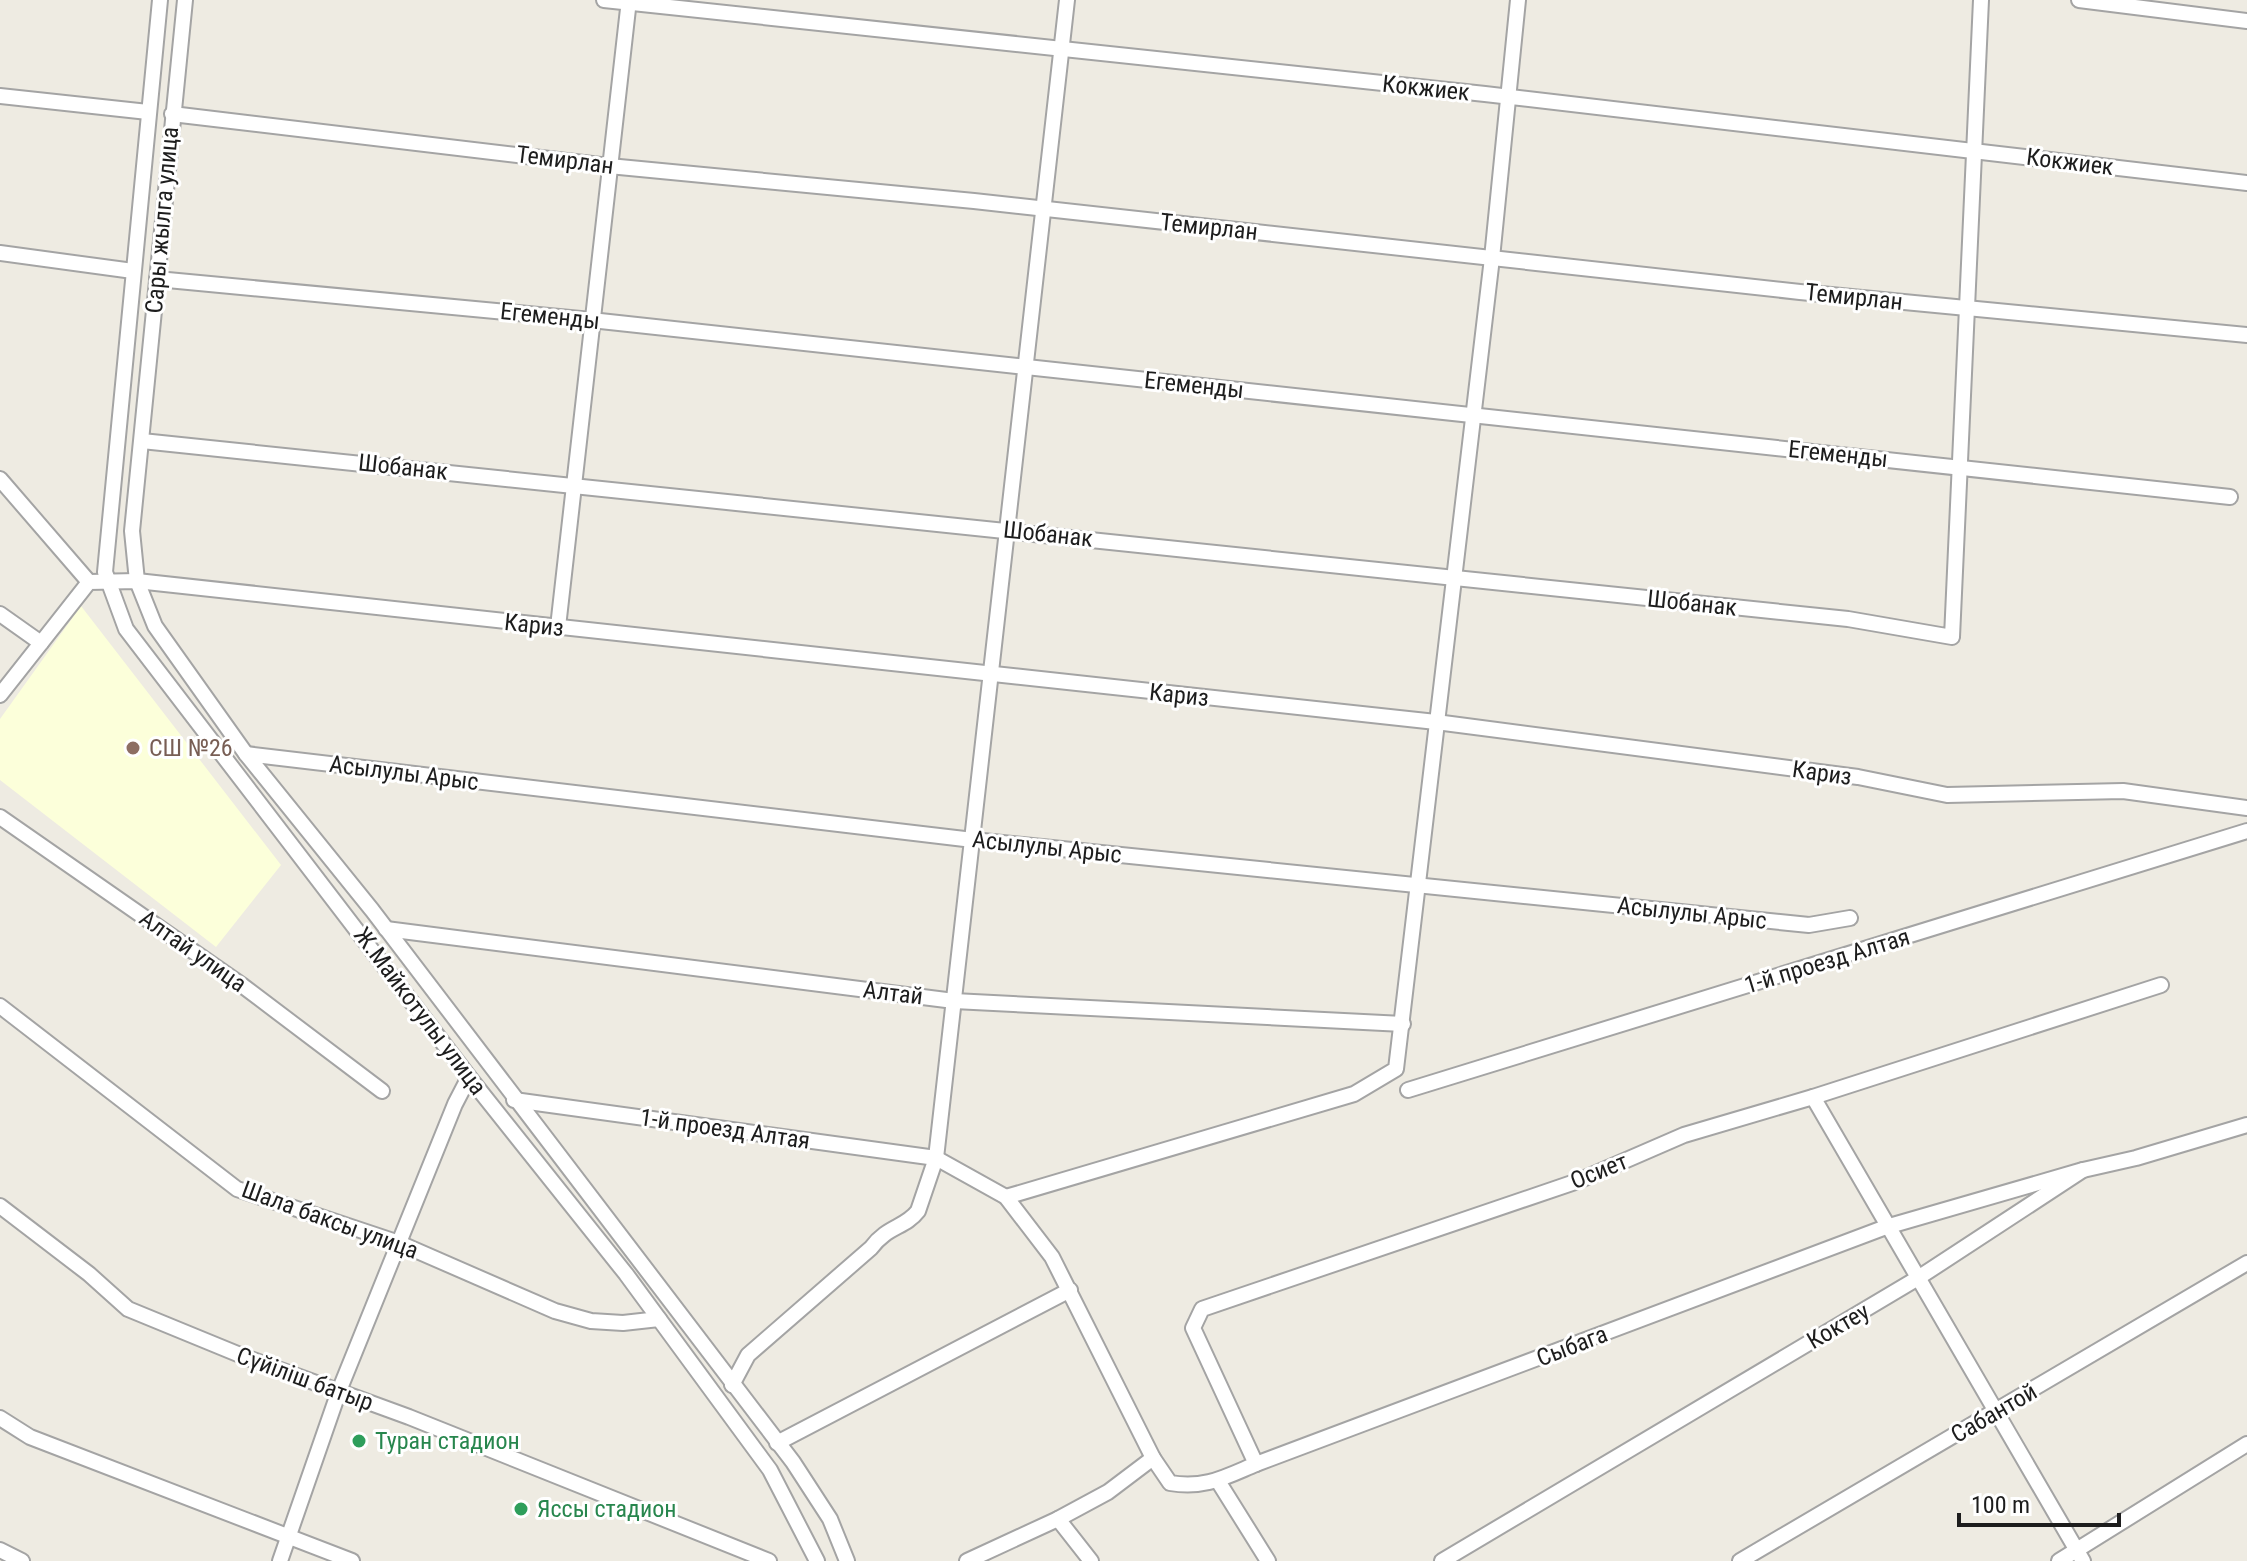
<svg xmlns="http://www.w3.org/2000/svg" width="2247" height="1561" font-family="'Roboto Condensed',sans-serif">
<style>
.education{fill:#fcffda}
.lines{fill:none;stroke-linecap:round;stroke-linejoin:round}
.minor-casing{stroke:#a4a4a4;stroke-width:18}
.minor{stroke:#fff;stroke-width:14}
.education-dot{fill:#8d6e63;stroke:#fff;stroke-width:3}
.leisure-dot{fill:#2e9e5b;stroke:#fff;stroke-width:3}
.labels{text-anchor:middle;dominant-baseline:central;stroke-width:6;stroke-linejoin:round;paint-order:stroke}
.street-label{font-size:24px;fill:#1d1d1d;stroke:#fff}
.education-label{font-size:24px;fill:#785e54;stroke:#fff;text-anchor:start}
.leisure-label{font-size:24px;fill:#27864d;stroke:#fff;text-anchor:start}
</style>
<rect width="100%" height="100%" fill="#eeebe2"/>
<path class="education" d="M81 606 281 865 216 947 0 780V719Z"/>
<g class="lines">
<defs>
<g id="minor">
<path d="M160 0 105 572 126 629 469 1077 626 1274 770 1470 817 1561"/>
<path d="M185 0 132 531 137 581 155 626 246 754 372 910 793 1462 830 1519 847 1561"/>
<path d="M604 0 1485 94 2247 183"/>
<path d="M2079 0 2247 21"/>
<path d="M0 96 148 112"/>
<path d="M172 114 609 166 974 201 1800 292 2247 335"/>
<path d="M0 253 133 271"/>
<path d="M157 279 591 320 2230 497"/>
<path d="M142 441 1848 619 1952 637 1981 0"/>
<path d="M0 479 89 582"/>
<path d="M0 614 41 643 89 582 137 581 1436 722 1858 777 1947 795 2123 791 2247 808"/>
<path d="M558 627 629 0"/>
<path d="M0 695 41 643"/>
<path d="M246 754 973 840 1809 925 1850 918"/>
<path d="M0 817 243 986 382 1091"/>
<path d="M386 929 954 1001 1403 1024"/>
<path d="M0 1006 237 1189 399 1243 555 1311 591 1321 623 1323 659 1319"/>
<path d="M1408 1090 2247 831"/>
<path d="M1813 1097 2083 1561"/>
<path d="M514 1100 936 1158 1006 1197 1052 1257 1153 1458 1170 1483C1205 1489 1225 1477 1256 1464L1886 1227 2083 1170"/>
<path d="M1006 1197 1354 1094 1396 1069 1492 258 1518 0"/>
<path d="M0 1206 89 1274 128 1309 245 1357 409 1417 769 1561"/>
<path d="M732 1385 748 1355 871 1248C887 1226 905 1228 918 1211L936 1158 1067 0"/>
<path d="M0 1418 30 1437 352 1561"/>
<path d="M777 1443 1070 1290"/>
<path d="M1256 1464 1193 1328 1202 1309 1578 1181 1684 1135 1813 1097 2161 985"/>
<path d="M1218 1481 1268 1561"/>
<path d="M1058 1519 1108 1492 1153 1458"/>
<path d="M0 1550 22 1561"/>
<path d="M280 1561 339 1391 455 1104 469 1077"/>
<path d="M967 1561 1058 1519 1091 1561"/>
<path d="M1442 1561 1918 1278 2083 1170 2136 1158 2247 1125"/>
<path d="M1740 1561 2247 1263"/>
<path d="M2059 1561 2247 1444"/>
</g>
</defs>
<use href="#minor" class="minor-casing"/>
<use href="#minor" class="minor"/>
</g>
<circle class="education-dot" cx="133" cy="748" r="8"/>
<g class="leisure-dot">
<circle cx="359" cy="1441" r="8"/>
<circle cx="521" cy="1509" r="8"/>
</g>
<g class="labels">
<g class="street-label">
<text transform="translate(1426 88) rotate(6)">Кокжиек</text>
<text transform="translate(565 160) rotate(7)">Темирлан</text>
<text transform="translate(2070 162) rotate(7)">Кокжиек</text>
<text transform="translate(162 220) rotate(-85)">Сары жылга улица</text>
<text transform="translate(1209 227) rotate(6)">Темирлан</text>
<text transform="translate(1854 297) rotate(6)">Темирлан</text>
<text transform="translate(550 316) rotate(6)">Егеменды</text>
<text transform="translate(1194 385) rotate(6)">Егеменды</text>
<text transform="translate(1838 454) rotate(6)">Егеменды</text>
<text transform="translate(403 467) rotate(6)">Шобанак</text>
<text transform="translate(1048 534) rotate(6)">Шобанак</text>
<text transform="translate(1692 603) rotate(6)">Шобанак</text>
<text transform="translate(534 625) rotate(6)">Кариз</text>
<text transform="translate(1179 695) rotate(6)">Кариз</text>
<text transform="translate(404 773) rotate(7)">Асылулы Арыс</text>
<text transform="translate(1822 773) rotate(8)">Кариз</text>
<text transform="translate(1047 847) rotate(6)">Асылулы Арыс</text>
<text transform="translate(1692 913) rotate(6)">Асылулы Арыс</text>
<text transform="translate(193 951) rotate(35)">Алтай улица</text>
<text transform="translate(1827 961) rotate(-17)">1-й проезд Алтая</text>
<text transform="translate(893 993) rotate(7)">Алтай</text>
<text transform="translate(420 1011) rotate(53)">Ж.Майкотулы улица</text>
<text transform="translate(725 1129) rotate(8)">1-й проезд Алтая</text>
<text transform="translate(1599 1171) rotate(-22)">Осиет</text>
<text transform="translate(330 1220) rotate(20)">Шала баксы улица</text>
<text transform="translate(1838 1326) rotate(-30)">Коктеу</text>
<text transform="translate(1572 1346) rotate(-21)">Сыбага</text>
<text transform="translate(305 1379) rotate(20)">Сүйіліш батыр</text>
<text transform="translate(1994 1413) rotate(-30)">Сабантой</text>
</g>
<g class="education-label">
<text x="149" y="748">СШ №26</text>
</g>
<g class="leisure-label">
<text x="375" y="1441">Туран стадион</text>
<text x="537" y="1509">Яссы стадион</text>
</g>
</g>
<path d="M1959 1513v12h160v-12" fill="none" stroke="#1d1d1d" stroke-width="4"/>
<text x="1971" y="1513" font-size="24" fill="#1d1d1d" stroke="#ffffff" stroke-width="6" paint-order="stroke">100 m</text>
</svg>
